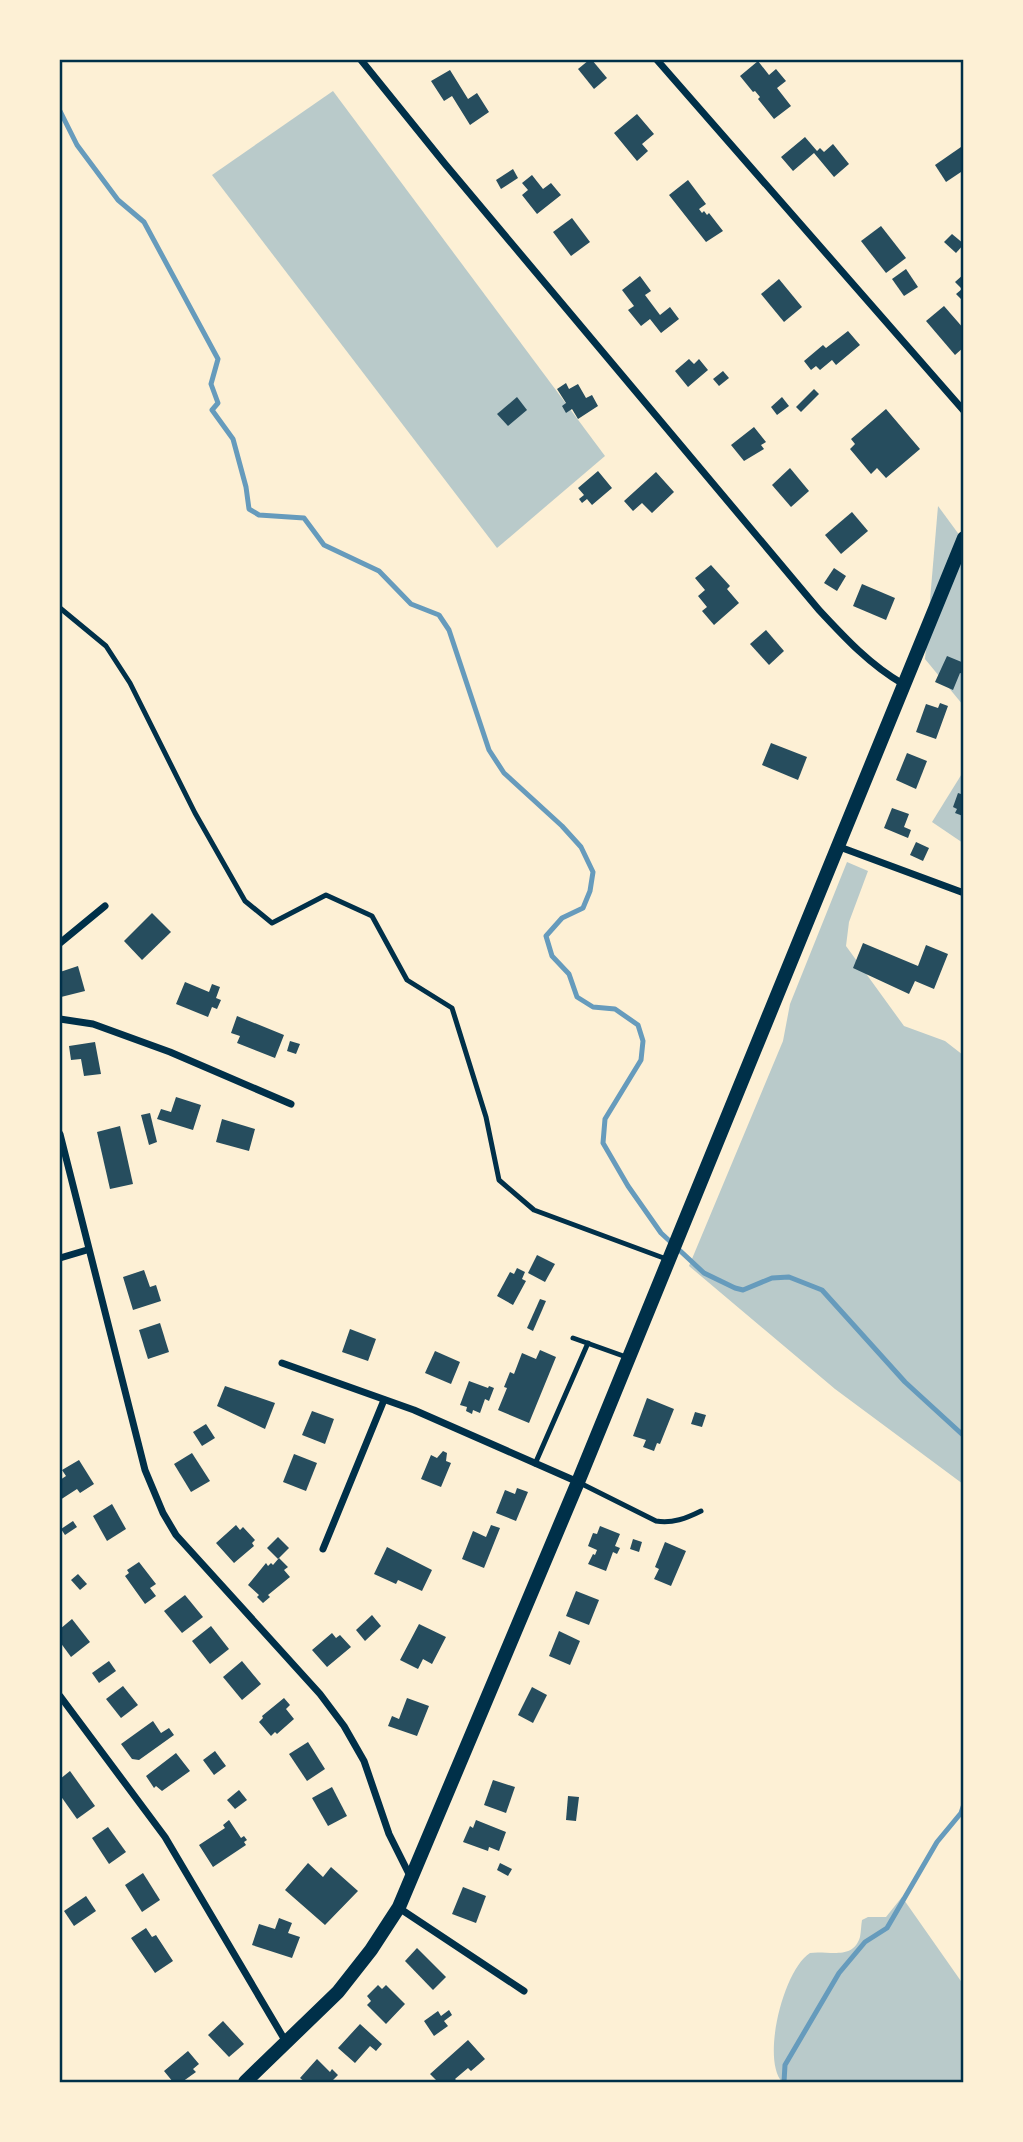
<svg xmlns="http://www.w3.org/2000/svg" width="1023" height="2142" font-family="Figtree,sans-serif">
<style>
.green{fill:#b9caca}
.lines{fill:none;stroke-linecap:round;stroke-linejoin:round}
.stream{stroke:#669bbc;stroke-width:5}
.building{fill:#264d5e}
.service{stroke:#003049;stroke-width:5}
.minor{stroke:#003049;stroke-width:7}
.secondary{stroke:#003049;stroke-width:14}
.neatline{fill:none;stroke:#003049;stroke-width:2.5}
</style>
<rect width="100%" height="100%" fill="#fdf0d5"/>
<g class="green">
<path d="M333 91 605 456 497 548 212 175Z"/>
<path d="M938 506 963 540V705L925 659Z"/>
<path d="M963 772V843L932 822Z"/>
<path d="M847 862 868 871 849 922 846 946 904 1026 945 1041 963 1055 961 1103 964 1106 963 1484 835 1389 689 1266 783 1041 790 1004Z"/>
<path d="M902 1897 963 1984V2082H782C761 2058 784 1969 810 1953 827 1950 853 1961 860 1937 861 1932 861 1926 862 1920L868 1917H886Z"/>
</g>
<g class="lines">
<g class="stream">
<path d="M60 111 77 145 118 200 144 222 218 359 211 384 218 403 212 410 233 439 246 487 249 509 259 515 304 518 324 545 379 571 411 604 439 615 449 630 489 750 504 773 562 826 581 847 593 872 590 891 583 908 562 918 546 936 552 956 569 974 577 997 593 1007 615 1009 638 1025 643 1041 641 1060 605 1119 603 1143 628 1186 661 1233 704 1273 735 1288 743 1290 772 1278 789 1277 822 1290 905 1382 964 1436"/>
<path d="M784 2082 785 2065 839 1973 865 1942 887 1928 937 1842 961 1813 964 1804"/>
</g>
</g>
<g class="building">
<path d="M589 60H592L607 78 594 89 578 69Z"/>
<path d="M758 61 769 75 776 69 786 81 777 88 791 106 774 119 758 99 760 97 755 91 753 92 740 76Z"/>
<path d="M450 70 468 99 477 93 489 112 470 125 452 96 444 101 431 81Z"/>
<path d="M637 114 654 134 642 144 648 151 637 161 614 133Z"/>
<path d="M805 137 817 151 820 148 824 152 833 144 849 164 834 177 814 153 793 171 781 157Z"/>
<path d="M961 147 964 152V170L946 182 935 165Z"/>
<path d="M513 169 518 178 501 189 496 180Z"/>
<path d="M532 175 543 189 551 183 561 195 537 214 522 195 528 190 522 183Z"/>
<path d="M688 180 706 204 699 209 702 213 704 211 707 215 709 213 723 231 706 242 669 195Z"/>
<path d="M572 218 590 242 571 256 553 232Z"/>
<path d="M881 226 906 258 886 273 861 241Z"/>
<path d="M952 234 964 244 956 253 944 242Z"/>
<path d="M906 269 918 287 904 296 892 279Z"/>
<path d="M964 274V299L962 300 956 294 962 289 955 282Z"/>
<path d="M640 276 651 291 645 295 660 315 670 307 679 319 661 333 650 319 641 326 628 310 634 306 622 290Z"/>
<path d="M779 279 802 307 784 322 761 294Z"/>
<path d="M944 306 964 329V347L955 355 926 321Z"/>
<path d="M848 331 860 345 836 365 832 360 820 370 816 366 811 370 804 361 823 345 826 348Z"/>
<path d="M689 359 694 364 699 359 708 370 688 387 675 371Z"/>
<path d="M723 371 729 378 719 386 713 379Z"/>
<path d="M566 383 569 389 578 384 586 398 592 395 598 406 578 419 572 409 566 413 562 406 566 403 557 389Z"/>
<path d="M814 389 819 394 801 412 796 407Z"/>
<path d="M517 397 527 410 508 426 497 414Z"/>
<path d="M782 397 789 406 777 415 771 407Z"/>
<path d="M886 409 920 449 886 478 877 468 871 474 850 449 855 444 851 439Z"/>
<path d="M754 427 766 442 761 445 764 449 744 461 731 445Z"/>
<path d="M790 468 809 491 791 507 772 485Z"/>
<path d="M598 471 612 488 592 505 587 499 582 503 579 499 584 495 578 488Z"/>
<path d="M656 472 674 492 652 513 642 503 633 511 624 501Z"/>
<path d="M852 512 868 531 841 554 825 535Z"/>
<path d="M711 565 730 586 727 589 739 603 714 625 702 611 707 607 698 596 705 590 695 578Z"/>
<path d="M834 568 846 576 837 591 824 583Z"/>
<path d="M862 584 895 598 886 620 853 606Z"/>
<path d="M766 630 784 651 769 665 750 644Z"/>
<path d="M947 656 964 663V674L960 673 953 690 935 682Z"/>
<path d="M940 703 948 706 936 739 916 732 926 704 938 708Z"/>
<path d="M771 743 807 757 798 780 762 765Z"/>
<path d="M907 753 927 761 916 789 896 780Z"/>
<path d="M958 793 964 795 963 816 955 813 957 809 953 807Z"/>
<path d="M892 808 909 814 904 827 911 830 908 838 884 828Z"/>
<path d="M916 842 929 848 923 861 910 855Z"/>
<path d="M152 913 171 932 142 960 124 941Z"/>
<path d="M863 943 918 966 926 945 948 954 934 989 915 981 909 994 853 968Z"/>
<path d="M78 966 85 991 61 997 60 972Z"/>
<path d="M185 982 209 992 212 984 220 987 216 998 221 1000 217 1009 212 1007 208 1017 176 1004Z"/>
<path d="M237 1016 284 1035 275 1058 237 1043 240 1036 231 1033Z"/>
<path d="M290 1041 300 1044 296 1054 287 1051Z"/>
<path d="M95 1042 101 1074 84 1076 81 1059 71 1060 69 1046Z"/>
<path d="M176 1097 201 1105 193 1130 157 1119 161 1109 171 1112Z"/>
<path d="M150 1113 157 1142 149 1145 141 1115Z"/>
<path d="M222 1119 255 1129 249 1151 216 1142Z"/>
<path d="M120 1126 133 1184 110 1189 97 1132Z"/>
<path d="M537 1255 555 1264 545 1282 528 1273Z"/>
<path d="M517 1268 525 1272 522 1279 526 1281 513 1305 497 1296 510 1272 514 1274Z"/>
<path d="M144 1270 150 1287 156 1285 161 1301 133 1310 123 1277Z"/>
<path d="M540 1299 546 1301 533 1331 527 1328Z"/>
<path d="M160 1323 169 1352 148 1359 139 1330Z"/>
<path d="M350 1329 376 1339 368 1361 342 1352Z"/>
<path d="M540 1350 556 1357 529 1423 498 1410 507 1388 504 1387 510 1372 514 1374 522 1353 536 1359Z"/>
<path d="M435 1351 460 1362 451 1384 425 1373Z"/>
<path d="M469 1381 488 1388 489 1386 494 1388 489 1401 485 1399 480 1413 473 1410 472 1414 466 1411 467 1407 460 1405Z"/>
<path d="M225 1386 275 1403 265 1429 217 1406Z"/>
<path d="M647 1398 674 1409 660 1444 657 1443 654 1451 643 1447 646 1440 633 1436Z"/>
<path d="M312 1411 334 1419 325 1444 302 1435Z"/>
<path d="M695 1412 706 1415 702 1427 691 1424Z"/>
<path d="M206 1424 215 1438 202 1446 193 1432Z"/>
<path d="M443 1451 447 1453 446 1461 451 1463 441 1487 421 1479 431 1455 437 1458Z"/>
<path d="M192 1453 210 1481 191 1492 174 1464Z"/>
<path d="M294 1454 317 1463 306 1491 283 1482Z"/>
<path d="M79 1460 94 1484 80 1493 77 1489 60 1500V1480L66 1476 62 1470Z"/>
<path d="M517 1488 528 1492 516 1521 496 1513 505 1490 515 1494Z"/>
<path d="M112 1504 126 1529 107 1541 93 1516Z"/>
<path d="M73 1521 77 1527 65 1535 61 1529Z"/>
<path d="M236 1525 240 1530 243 1527 255 1540 252 1543 254 1546 234 1563 216 1543Z"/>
<path d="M491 1525 500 1528 484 1568 462 1559 473 1531 486 1537Z"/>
<path d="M600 1526 620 1534 615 1546 620 1548 617 1554 613 1552 606 1571 588 1564 593 1554 595 1555 597 1550 588 1546 593 1533 597 1534Z"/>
<path d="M278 1537 289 1548 278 1559 267 1548Z"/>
<path d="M633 1539 642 1542 639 1552 630 1549Z"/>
<path d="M665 1542 686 1551 671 1586 654 1579 659 1569 655 1567Z"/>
<path d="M387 1547 432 1570 422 1591 398 1580 396 1584 374 1574Z"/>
<path d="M279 1558 288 1567 284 1570 290 1577 268 1595 270 1597 263 1603 257 1597 259 1595 248 1585 266 1563 268 1566 271 1563 273 1565Z"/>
<path d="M139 1562 156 1584 150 1588 156 1596 145 1604 125 1576 129 1573 127 1570Z"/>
<path d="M78 1574 87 1584 80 1590 71 1580Z"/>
<path d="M576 1591 599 1600 589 1625 566 1616Z"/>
<path d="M185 1595 203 1617 182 1633 164 1611Z"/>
<path d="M372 1615 381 1626 365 1641 356 1630Z"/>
<path d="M72 1619 90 1642 71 1657 60 1642V1629Z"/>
<path d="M419 1624 446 1637 432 1664 423 1659 418 1669 400 1660Z"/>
<path d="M211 1626 229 1649 210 1664 192 1641Z"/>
<path d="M559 1631 580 1641 570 1665 549 1656Z"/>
<path d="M332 1633 336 1638 340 1635 351 1647 327 1667 312 1650Z"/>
<path d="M109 1661 116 1671 99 1683 92 1673Z"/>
<path d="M242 1661 261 1684 242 1700 223 1677Z"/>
<path d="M123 1686 138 1705 121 1718 106 1699Z"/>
<path d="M532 1687 547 1695 533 1723 518 1715Z"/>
<path d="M284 1698 290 1705 286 1709 294 1719 277 1734 275 1732 271 1736 259 1722 263 1718 262 1716Z"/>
<path d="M407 1698 429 1706 417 1736 388 1726 392 1716 399 1719Z"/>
<path d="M153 1721 161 1733 169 1728 174 1735 139 1760 132 1759 121 1744Z"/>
<path d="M308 1742 325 1769 307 1781 289 1754Z"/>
<path d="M215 1751 226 1766 214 1775 203 1760Z"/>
<path d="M176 1753 190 1771 162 1791 156 1786 154 1788 146 1776Z"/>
<path d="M70 1771 95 1806 77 1819 60 1795V1779Z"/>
<path d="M493 1780 515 1787 506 1813 484 1805Z"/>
<path d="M332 1787 347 1816 328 1826 312 1798Z"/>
<path d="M239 1790 247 1800 235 1809 227 1800Z"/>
<path d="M568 1796 579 1797 576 1821 566 1820Z"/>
<path d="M229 1820 241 1838 244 1836 247 1840 244 1842 246 1845 213 1867 199 1845 225 1828 223 1825Z"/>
<path d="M476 1820 506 1832 499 1851 489 1847 488 1851 463 1842 470 1826 473 1828Z"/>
<path d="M108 1827 126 1852 109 1864 92 1838Z"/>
<path d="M308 1863 323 1877 331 1867 358 1891 325 1925 285 1890Z"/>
<path d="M500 1863 512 1869 508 1876 497 1870Z"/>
<path d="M143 1873 160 1900 142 1912 125 1885Z"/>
<path d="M463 1887 486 1896 476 1923 452 1914Z"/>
<path d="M86 1896 96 1911 74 1926 64 1911Z"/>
<path d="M279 1918 292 1923 288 1933 300 1937 292 1958 252 1945 259 1924 275 1929Z"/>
<path d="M146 1928 152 1937 156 1935 173 1961 155 1973 131 1938Z"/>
<path d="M417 1948 446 1977 433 1990 405 1961Z"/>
<path d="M378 1985 382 1989 386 1985 405 2004 386 2024 367 2005 371 2001 367 1996Z"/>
<path d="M449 2010 452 2015 444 2021 448 2026 434 2036 424 2021 438 2011 441 2016Z"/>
<path d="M223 2021 244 2044 229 2057 208 2035Z"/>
<path d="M360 2024 382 2044 376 2051 370 2046 355 2063 338 2048Z"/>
<path d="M468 2040 485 2059 471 2071 468 2068 455 2079 458 2082H438L430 2074Z"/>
<path d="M188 2051 199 2064 193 2069 196 2072 182 2082H173L164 2071Z"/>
<path d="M317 2059 330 2072 332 2069 338 2075 331 2082H305L300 2078Z"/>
</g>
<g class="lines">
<g class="service">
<path d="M60 608 106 646 130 683 195 813 245 901 272 923 326 895 372 916 407 980 452 1008 486 1117 499 1180 534 1210 669 1260"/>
<path d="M573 1338 629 1358"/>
<path d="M535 1464 588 1343"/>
<path d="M578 1482 656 1521C672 1524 687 1518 701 1511"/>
</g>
<g class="minor">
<path d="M361 60 445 164 819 610C845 638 870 665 903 684"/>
<path d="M657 60 964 411"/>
<path d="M837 846 964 893"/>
<path d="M60 943 105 906"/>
<path d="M60 1019 93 1024 170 1052 291 1104"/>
<path d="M60 1134 145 1470 163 1513 176 1535 320 1694 344 1726 364 1761 389 1834 411 1878"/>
<path d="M60 1258 87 1250"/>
<path d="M282 1363 414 1410 578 1482"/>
<path d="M323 1549 384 1400"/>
<path d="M60 1696 165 1837 286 2042"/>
<path d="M399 1908 524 1991"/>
</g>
<path class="secondary" d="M245 2082 338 1992 371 1950 399 1907 578 1482 964 538"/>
</g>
<rect width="1023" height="2142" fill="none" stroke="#fdf0d5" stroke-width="122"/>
<rect x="61" y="61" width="901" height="2020" class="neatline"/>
</svg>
